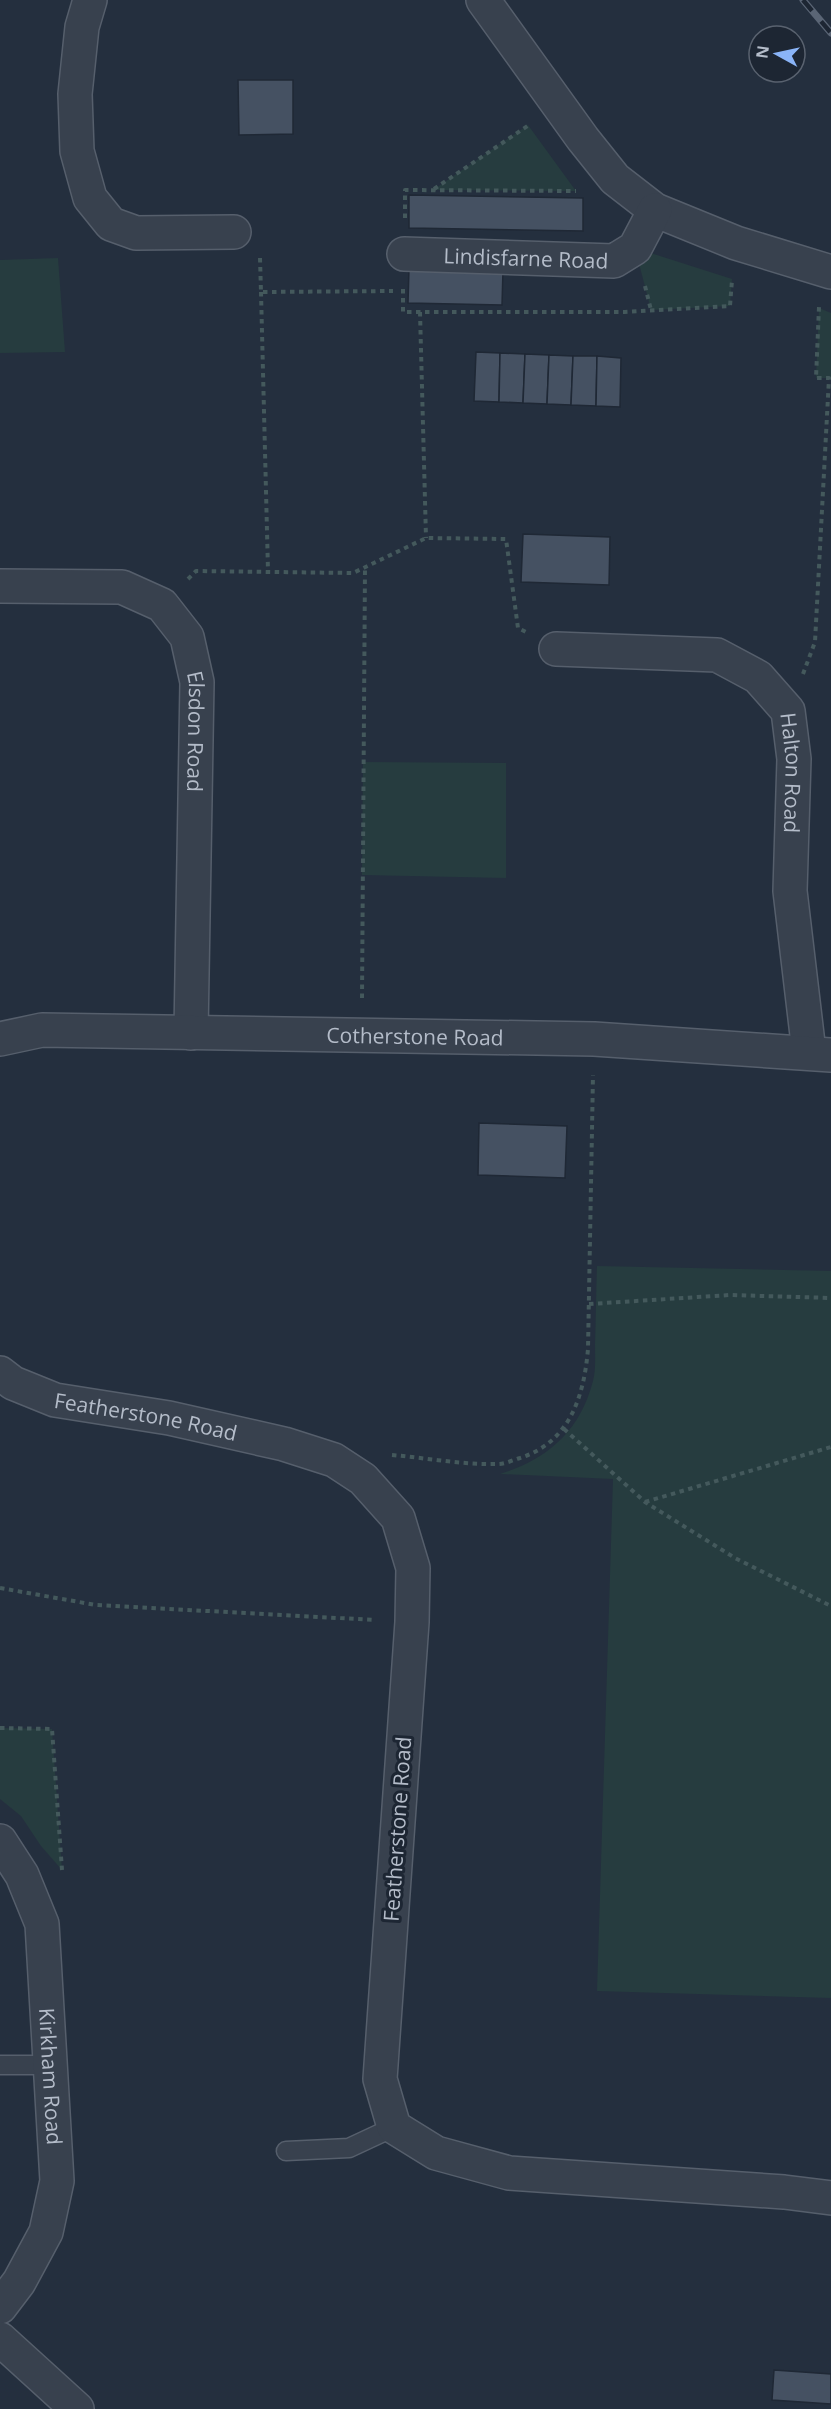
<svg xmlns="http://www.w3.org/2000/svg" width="831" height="2409" font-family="'Open Sans',sans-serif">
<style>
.green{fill:#263c3f}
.building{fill:#455162;stroke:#1f2835;stroke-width:1.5}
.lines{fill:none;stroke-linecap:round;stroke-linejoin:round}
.service-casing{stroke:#565f6c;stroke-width:21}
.minor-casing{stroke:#565f6c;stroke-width:36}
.path{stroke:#44595c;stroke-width:4;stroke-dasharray:4.5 4.5;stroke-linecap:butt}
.service{stroke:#38414e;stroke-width:18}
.minor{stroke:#38414e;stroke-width:33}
.rail-casing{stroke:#5a6575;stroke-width:7}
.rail{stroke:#1d2633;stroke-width:4.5;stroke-dasharray:14;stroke-linecap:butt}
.labels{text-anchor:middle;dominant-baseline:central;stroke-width:6;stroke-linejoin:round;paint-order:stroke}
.street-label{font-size:21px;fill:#b4bcc9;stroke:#1d2633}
</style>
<rect width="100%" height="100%" fill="#242f3e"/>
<g class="green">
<path d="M528 125 576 191 433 190Z"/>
<path d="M635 248 732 279 730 306 651 310Z"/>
<path d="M58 258 65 352 0 353V260Z"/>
<path d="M819 308 831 313V378H816Z"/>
<path d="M363 762 506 763V878L362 875Z"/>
<path d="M597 1266 831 1271V1998L597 1991 613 1479 500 1474C548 1459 580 1431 593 1381 596 1370 595 1356 595 1345 596 1319 596 1293 597 1266Z"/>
<path d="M0 1728 52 1729 62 1870 41 1846 21 1816 0 1799Z"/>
</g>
<g class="building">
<path d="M238 80H293V134L239 135Z"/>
<path d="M409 195 583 198V231L409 228Z"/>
<path d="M409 268 503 270 502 305 408 303Z"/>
<path d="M476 352 500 353 499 402 474 401Z"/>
<path d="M500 353 525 354 523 403 499 402Z"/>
<path d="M525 354 549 355 547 404 523 403Z"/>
<path d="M549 355 573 356 571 405 547 404Z"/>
<path d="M573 356H597L596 406 571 405Z"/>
<path d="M597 356 621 358 620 407 596 406Z"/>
<path d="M523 534 610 537 609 585 521 582Z"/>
<path d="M479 1123 567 1126 565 1178 478 1175Z"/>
<path d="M774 2370 831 2374V2404L772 2400Z"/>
</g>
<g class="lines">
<defs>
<g id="service">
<path d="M0 2065H50"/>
<path d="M286 2151 349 2148 394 2127"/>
</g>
<g id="minor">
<path d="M90 0 82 27 75 94 77 151 90 198 111 224 136 233 234 232"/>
<path d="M483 0 583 139 615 179 655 210 736 243 831 272"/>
<path id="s1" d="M404 254 614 261 635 248 655 210"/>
<path id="s2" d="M0 586 122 587 162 605 187 637 197 682 191 1033"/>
<path id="s3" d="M556 649 717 655 758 677 788 711 794 759 790 891 809 1052"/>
<path id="s4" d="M0 1039 42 1030 594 1039 831 1055"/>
<path id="s5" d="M0 1373 13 1383 55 1400 169 1418 284 1444 334 1460 363 1479 398 1518 413 1568 412 1622 380 2079 394 2127 436 2153 509 2173 784 2192 831 2198"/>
<path id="s6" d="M0 1841 22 1875 42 1924 57 2181 46 2232 19 2282 0 2307"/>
<path d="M0 2339 77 2409"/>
</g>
</defs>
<use href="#service" class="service-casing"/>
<use href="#minor" class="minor-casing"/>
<g class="path">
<path d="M434 189 529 125"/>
<path d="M405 218V190L576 191"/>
<path d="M260 258 261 292 393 291"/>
<path d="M645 286 651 310"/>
<path d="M403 289V312H625L730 306 732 280"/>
<path d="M261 292 268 571"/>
<path d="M420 312 426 538"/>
<path d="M188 579 196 571 353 573 426 538 506 539 518 628 526 632"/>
<path d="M803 674 815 642 829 378H816L819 307"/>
<path d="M362 998 365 567"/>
<path d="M589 1304 730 1295 831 1298"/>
<path d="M564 1429 645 1502 735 1558 831 1606"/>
<path d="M392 1455C427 1458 463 1465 498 1464 505 1464 513 1460 520 1458 570 1442 584 1396 588 1349L593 1075"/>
<path d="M645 1502 831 1447"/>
<path d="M0 1588 96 1605 375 1620"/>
<path d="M0 1728 52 1729 62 1870"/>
</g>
<use href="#service" class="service"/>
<use href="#minor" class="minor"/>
<defs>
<path id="rail" d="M803 0 831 33"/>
</defs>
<use href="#rail" class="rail-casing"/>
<use href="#rail" class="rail"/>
</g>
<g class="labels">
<g class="street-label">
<text stroke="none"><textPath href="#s1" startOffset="122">Lindisfarne Road</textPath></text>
<text stroke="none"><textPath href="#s2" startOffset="302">Elsdon Road</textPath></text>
<text stroke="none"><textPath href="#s3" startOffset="315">Halton Road</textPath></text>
<text stroke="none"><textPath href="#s4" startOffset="416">Cotherstone Road</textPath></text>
<text stroke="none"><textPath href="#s5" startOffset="154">Featherstone Road</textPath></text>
<text transform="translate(397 1829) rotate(-86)">Featherstone Road</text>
<text stroke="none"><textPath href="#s6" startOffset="246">Kirkham Road</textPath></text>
</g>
</g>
<g transform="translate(777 54) rotate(278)"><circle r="28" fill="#1d2633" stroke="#59626f" stroke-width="1.5"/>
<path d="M0-4.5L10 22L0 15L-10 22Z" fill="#8ab4f8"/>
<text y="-9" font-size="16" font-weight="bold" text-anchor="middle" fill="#b4bcc9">N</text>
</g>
</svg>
